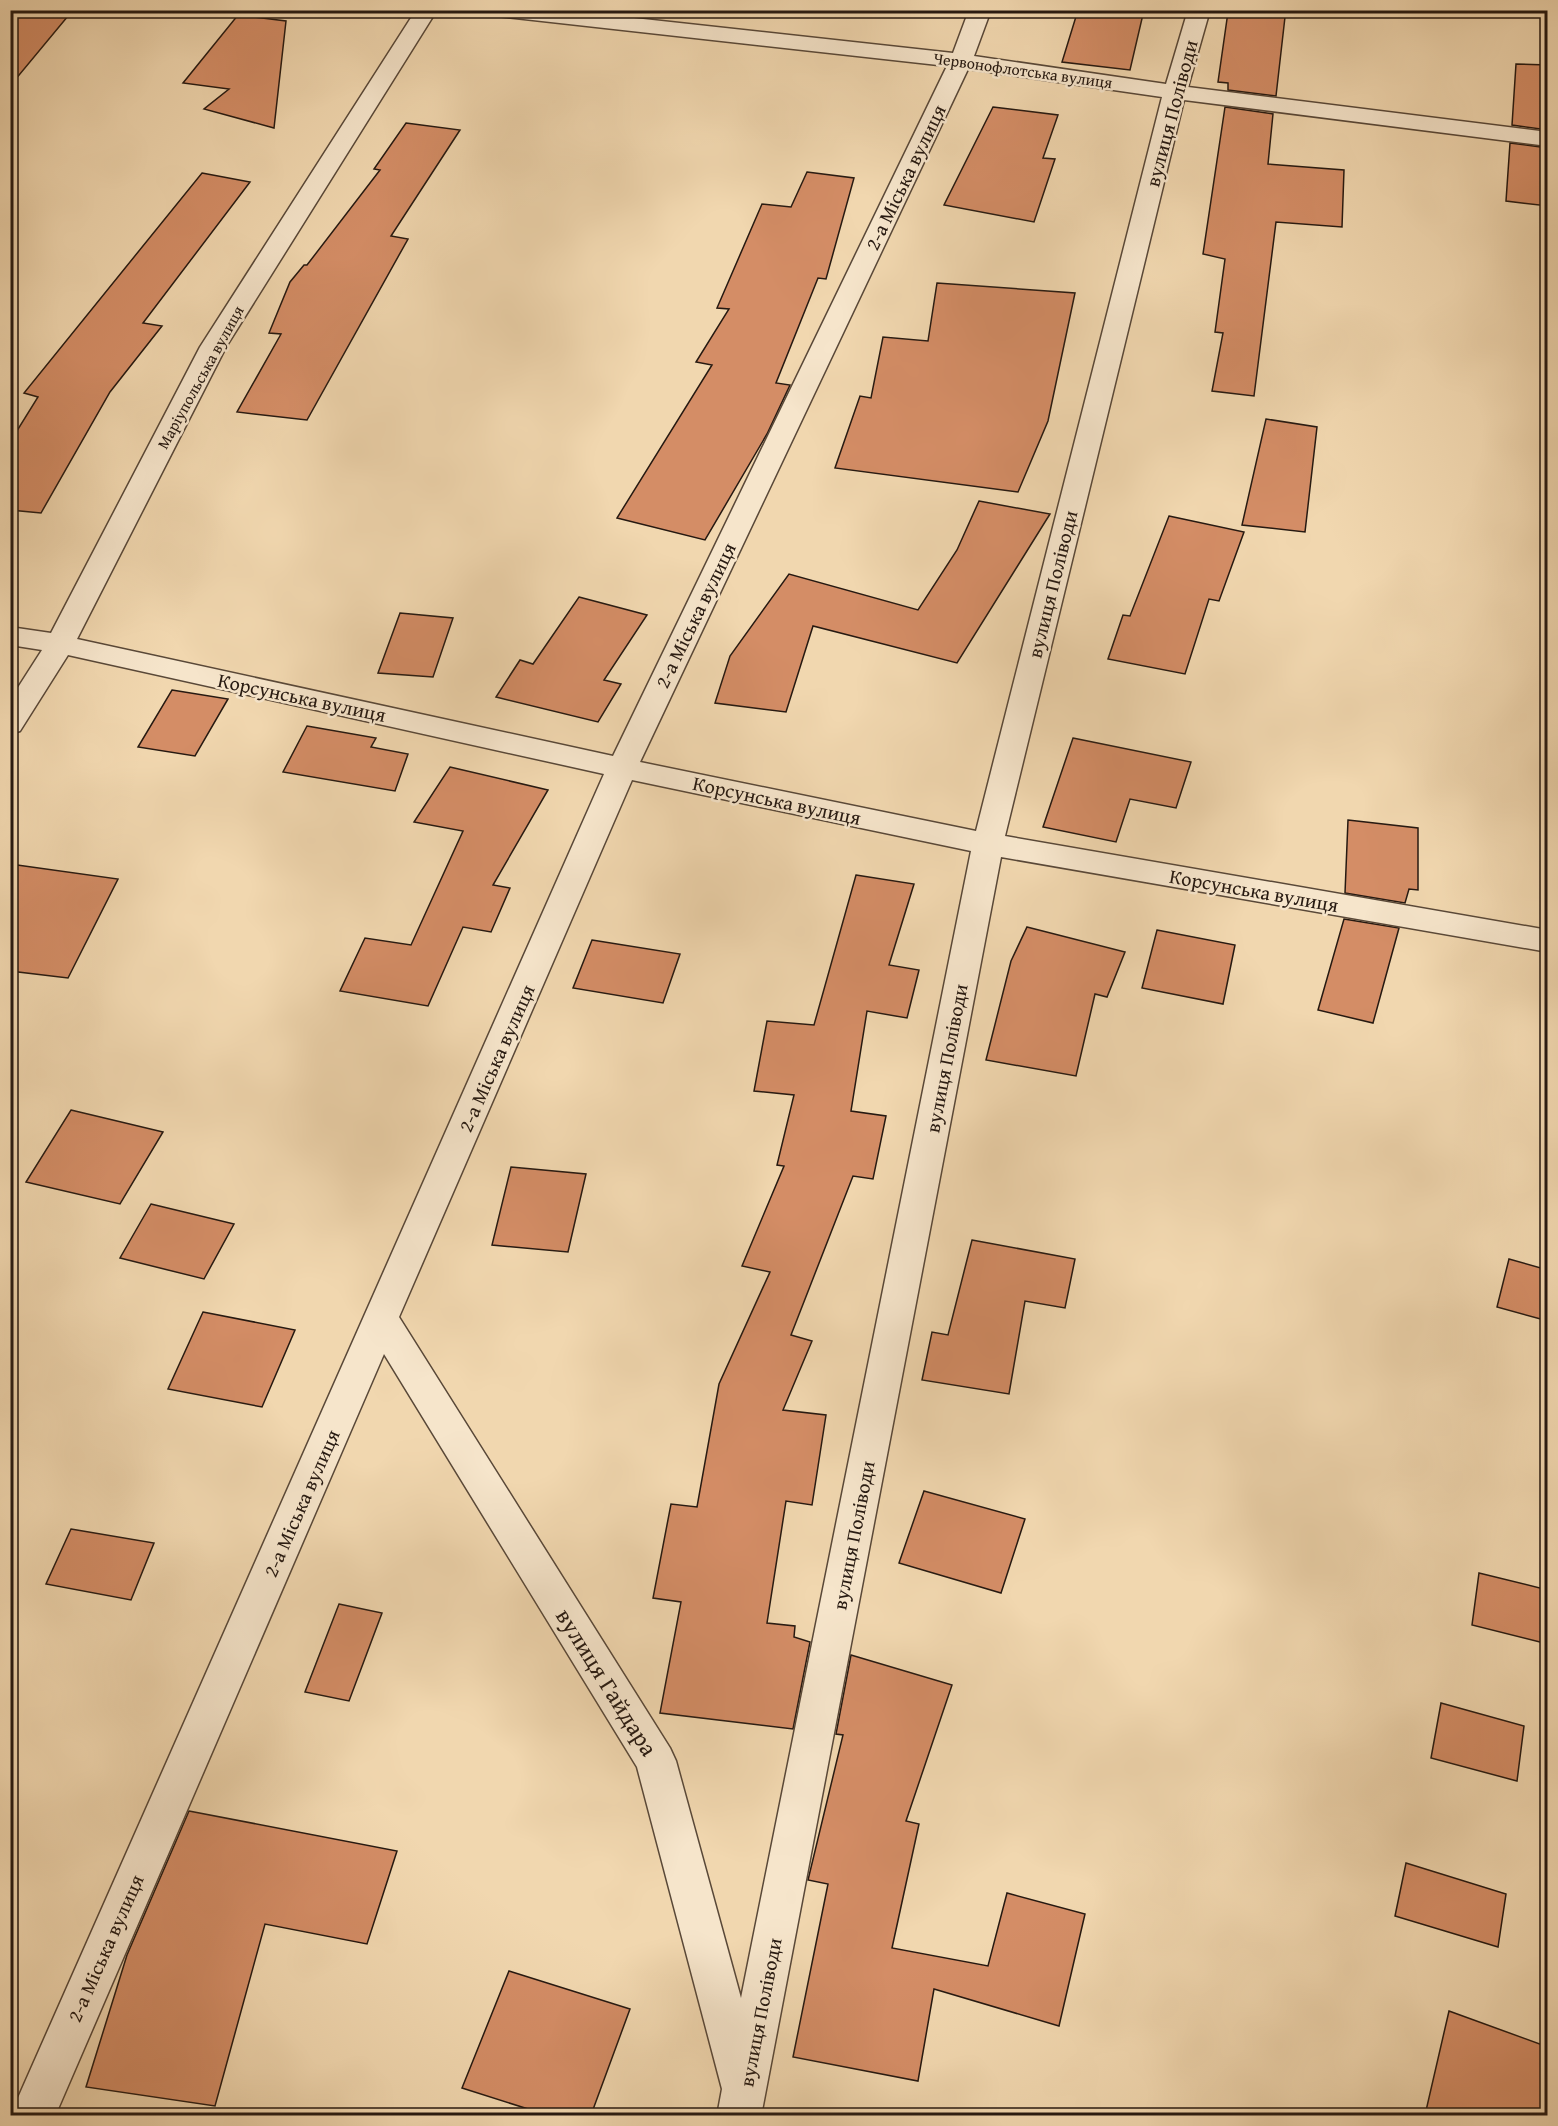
<svg xmlns="http://www.w3.org/2000/svg" width="1558" height="2126" font-family="'Gentium Book Plus',serif">
<style>
.building{fill:#d48d66;stroke:#261911;stroke-width:1.5}
.lines{fill:none;stroke-linecap:round;stroke-linejoin:round}
.minor-casing{stroke:#594838;stroke-width:3}
.minor{fill:#f6e5cb;fill-rule:evenodd}
.labels{text-anchor:middle;dominant-baseline:central;stroke-width:5;stroke-linejoin:round;paint-order:stroke}
.far-street-label{font-size:16px;fill:#261911;stroke:#f6e5cb}
.street-label{font-size:20px;fill:#261911;stroke:#f6e5cb}
.near-street-label{font-size:24px;fill:#261911;stroke:#f6e5cb}
</style>
<rect width="100%" height="100%" fill="#f1d7af"/>
<filter id="stains"><feTurbulence type="fractalNoise" baseFrequency=".00333" numOctaves="4"/><feColorMatrix values="0 0 0 0 .2 0 0 0 0 .09 0 0 0 0 .02 0 0 0 .5 -.17"/></filter>
<radialGradient id="worn" r=".72"><stop offset=".6" stop-color="#630" stop-opacity="0"/><stop offset="1" stop-color="#630" stop-opacity=".3"/></radialGradient>
<g class="building">
<path d="M10 10H73L10 86Z"/>
<path d="M1078 10H1144L1130 70 1062 62Z"/>
<path d="M1228 12 1285 17 1276 96 1228 90V83L1218 82Z"/>
<path d="M238 15 286 21 274 128 204 109 229 89 183 83Z"/>
<path d="M1516 64 1548 65V130L1512 125Z"/>
<path d="M993 107 1058 115 1043 158 1055 159 1034 222 944 205Z"/>
<path d="M1225 107 1273 114 1268 164 1344 170 1342 227 1276 222 1254 396 1212 391 1223 333 1215 332 1225 259 1203 254Z"/>
<path d="M406 123 460 130 391 236 408 239 307 420 237 412 281 334 269 333 290 282 304 265H307L380 170 374 169Z"/>
<path d="M1510 143 1548 148V206L1506 201Z"/>
<path d="M807 172 854 178 826 279 818 278 776 383 790 385 767 434 705 540 617 518 712 365 696 362 729 309 717 308 762 204 791 207Z"/>
<path d="M202 173 250 182 143 323 162 326 110 392 41 513 10 510V442L38 397 24 393Z"/>
<path d="M937 283 1075 293 1048 421 1018 492 835 468 860 396 871 398 883 337 928 341Z"/>
<path d="M1266 419 1317 427 1305 532 1242 525Z"/>
<path d="M979 501 1050 514 957 663 813 626 786 712 715 703 730 656 789 574 918 610 957 550Z"/>
<path d="M1169 516 1244 532 1219 601 1209 599 1185 674 1108 659 1123 615 1130 616Z"/>
<path d="M579 597 647 615 604 680 621 684 598 722 496 697 520 660 533 664Z"/>
<path d="M400 613 453 618 433 677 378 673Z"/>
<path d="M172 690 228 699 195 756 138 747Z"/>
<path d="M307 726 376 738 371 747 408 754 395 791 283 772Z"/>
<path d="M1073 738 1191 762 1176 808 1130 799 1116 842 1043 827Z"/>
<path d="M450 767 548 790 493 885 510 888 491 932 463 927 428 1006 340 991 365 938 411 945 463 831 414 822Z"/>
<path d="M1348 820 1418 828V890L1409 889 1405 903 1345 893Z"/>
<path d="M10 864 118 879 68 978 10 971Z"/>
<path d="M856 875 914 884 889 965 919 970 907 1018 867 1011 851 1111 886 1116 873 1179 853 1176 791 1335 812 1341 783 1410 826 1415 812 1505 786 1501 767 1623 795 1626 794 1637 810 1642 793 1729 660 1713 681 1602 653 1598 671 1504 697 1507 719 1384 770 1272 742 1266 784 1166 777 1165 794 1095 754 1091 767 1021 814 1025Z"/>
<path d="M1344 919 1399 928 1373 1023 1318 1010Z"/>
<path d="M1027 927 1125 952 1107 997 1095 994 1076 1076 986 1060 1011 961Z"/>
<path d="M1157 930 1235 945 1223 1004 1142 988Z"/>
<path d="M592 940 680 954 663 1003 573 988Z"/>
<path d="M71 1110 163 1132 120 1204 26 1182Z"/>
<path d="M511 1167 586 1174 568 1252 492 1245Z"/>
<path d="M151 1204 234 1224 204 1279 120 1258Z"/>
<path d="M972 1240 1075 1259 1065 1308 1025 1301 1009 1394 922 1380 932 1332 948 1335Z"/>
<path d="M1509 1259 1548 1270V1321L1497 1307Z"/>
<path d="M203 1312 295 1330 262 1407 168 1389Z"/>
<path d="M924 1491 1025 1519 1001 1593 899 1563Z"/>
<path d="M71 1529 154 1543 131 1600 46 1584Z"/>
<path d="M1479 1573 1548 1590V1644L1472 1625Z"/>
<path d="M339 1604 382 1613 349 1701 305 1692Z"/>
<path d="M851 1655 952 1685 906 1821 919 1824 892 1948 988 1966 1007 1893 1085 1914 1059 2026 934 1989 918 2081 793 2057 828 1884 808 1880 843 1735 836 1734Z"/>
<path d="M1441 1703 1524 1726 1517 1781 1431 1758Z"/>
<path d="M189 1811 397 1851 367 1944 265 1924 215 2106 86 2087 127 1955Z"/>
<path d="M1406 1863 1506 1894 1498 1947 1395 1916Z"/>
<path d="M509 1971 630 2009 591 2115H547L462 2088Z"/>
<path d="M1449 2011 1548 2047V2085L1542 2115H1425Z"/>
</g>
<g class="lines">
<defs>
<path id="minor" d="M416 10H437L226 347 77 639 613 756 947 66 497 16 489 15 487 10H561L953 53 969 10H991L974 56 1166 84 1188 10H1210L1188 87 1548 132V146L1184 100 1005 836 1548 930V952L1001 857 761 2116H717L722 2089 637 1767 384 1354 55 2116H10L604 774 68 655 20 731 10 734V700L42 650 10 645V627L51 633 200 347ZM968 69 1162 97 976 831 640 762ZM632 780 971 851 741 1998 676 1761 670 1748 399 1317Z"/>
</defs>
<use href="#minor" class="minor-casing"/>
<use href="#minor" class="minor"/>
</g>
<g class="labels">
<g class="far-street-label">
<text transform="translate(1023 70) rotate(8)">Червонофлотська вулиця</text>
<text transform="translate(200 377) rotate(-61)">Маріупольська вулиця</text>
</g>
<g class="street-label">
<text transform="translate(1171 113) rotate(-75)">вулиця Поліводи</text>
<text transform="translate(905 177) rotate(-64)">2-а Міська вулиця</text>
<text transform="translate(1052 584) rotate(-76)">вулиця Поліводи</text>
<text transform="translate(695 615) rotate(-64)">2-а Міська вулиця</text>
<text transform="translate(302 697) rotate(12)">Корсунська вулиця</text>
<text transform="translate(777 800) rotate(12)">Корсунська вулиця</text>
<text transform="translate(1254 890) rotate(10)">Корсунська вулиця</text>
<text transform="translate(496 1058) rotate(-66)">2-а Міська вулиця</text>
<text transform="translate(946 1058) rotate(-79)">вулиця Поліводи</text>
<text transform="translate(301 1503) rotate(-66)">2-а Міська вулиця</text>
<text transform="translate(853 1535) rotate(-79)">вулиця Поліводи</text>
<text transform="translate(105 1948) rotate(-66)">2-а Міська вулиця</text>
<text transform="translate(760 2012) rotate(-79)">вулиця Поліводи</text>
</g>
<g class="near-street-label">
<text transform="translate(607 1682) rotate(58)">вулиця Гайдара</text>
</g>
</g>
<rect width="1558" height="2126" fill="none" stroke="#f1d7af" stroke-width="36"/>
<rect x="12" y="12" width="1534" height="2102" fill="none" stroke="#261911" stroke-width="3"/>
<rect x="18" y="18" width="1522" height="2090" fill="none" stroke="#261911" stroke-width="1.5"/>
<rect width="100%" height="100%" filter="url(#stains)"/>
<rect width="100%" height="100%" fill="url(#worn)"/>
</svg>
